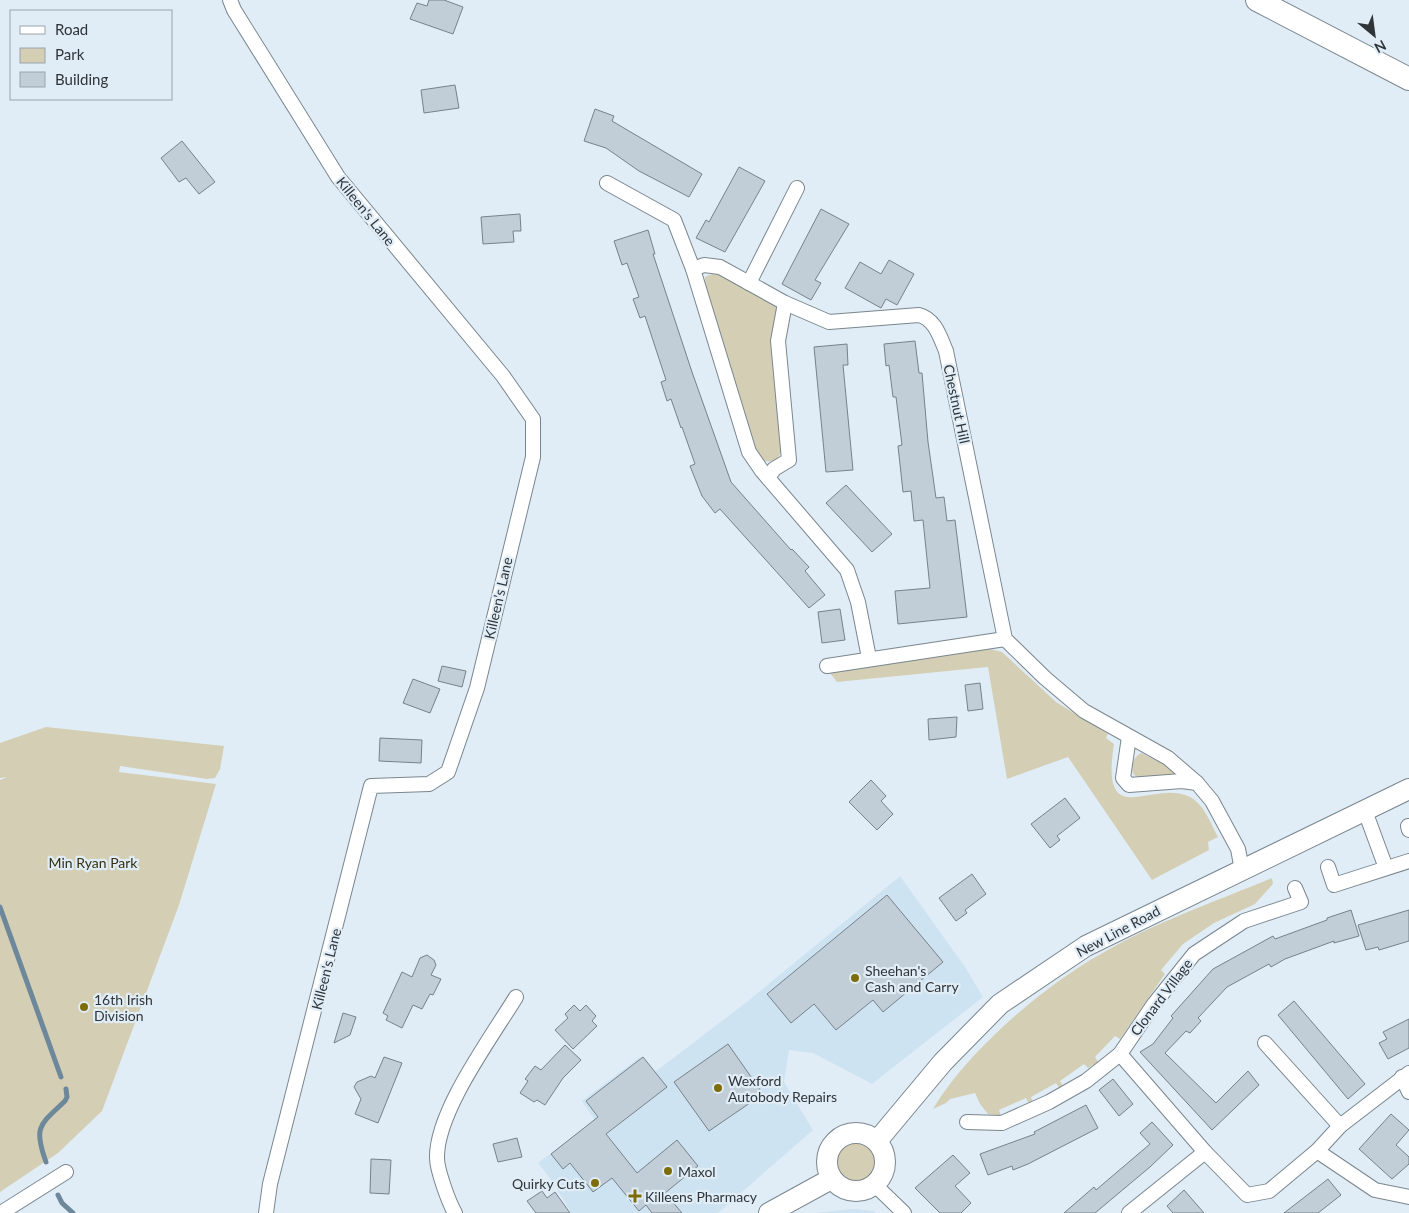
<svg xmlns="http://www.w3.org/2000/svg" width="1409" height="1213" font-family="Lato,sans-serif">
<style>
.built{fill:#cee3f1}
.green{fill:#d4cfb4}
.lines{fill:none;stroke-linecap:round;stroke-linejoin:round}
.stream{stroke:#6d889b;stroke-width:5}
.building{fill:#c1ced8;stroke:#76828b}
.minor-casing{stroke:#79868e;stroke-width:16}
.secondary-casing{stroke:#79868e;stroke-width:22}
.trunk-casing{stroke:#79868e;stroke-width:24}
.minor{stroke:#fff;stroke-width:14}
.secondary{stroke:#fff;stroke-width:20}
.trunk{stroke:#fff;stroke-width:22}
.poi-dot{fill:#7d6d09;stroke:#e0edf7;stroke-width:2}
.labels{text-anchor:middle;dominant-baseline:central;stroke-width:4.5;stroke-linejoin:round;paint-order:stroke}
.street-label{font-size:14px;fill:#2f3438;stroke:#e0edf7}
.park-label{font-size:14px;fill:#36300e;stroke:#e0edf7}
.poi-label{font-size:14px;fill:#2f3438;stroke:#e0edf7;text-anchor:start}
</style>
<rect width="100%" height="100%" fill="#e0edf7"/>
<g class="built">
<path d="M900 876 965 967 983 997 872 1084 813 1053 789 1050 784 1082 813 1130 718 1213H571L552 1181 538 1163 595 1120 582 1101 640 1057 655 1072 748 1001Z"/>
<path d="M853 1209 874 1211 876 1213H815Z"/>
</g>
<g class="green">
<path d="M715 273 773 303 777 308 772 345 781 451C778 462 771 463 762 460L757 452 704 286 705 277Z"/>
<path d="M990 649 1002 652 1056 702 1108 734 1106 738 1114 744C1100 834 1152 778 1190 797 1204 804 1211 824 1218 837L1208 842 1209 850 1152 880 1068 757 1007 779 988 667 837 682 830 673Z"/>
<path d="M46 727 224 746 220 769 215 778 207 779 120 766 119 772 216 784 179 905 102 1111 58 1153 0 1192V780L7 777 0 778V743Z"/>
<path d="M1141 753 1164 764 1176 775 1141 779 1134 775C1130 768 1133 757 1141 753Z"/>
<path d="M1272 878 1273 884 1255 904 1214 923 1183 944 1161 970 1165 974 1120 1039 1115 1036 1095 1057 1098 1062 1088 1068 1084 1064 1060 1081 1063 1086 1060 1089 1056 1083 1031 1097 1033 1103 1029 1104 1026 1098 999 1110 1001 1116 988 1114 980 1104 975 1093 950 1099 946 1103 933 1109C967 1052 1041 988 1099 955 1153 923 1214 902 1272 878Z"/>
<circle cx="857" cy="1162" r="20"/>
</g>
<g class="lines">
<g class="stream">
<path d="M0 907 61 1077"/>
<path d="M46 1162C33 1126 40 1125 65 1101L67 1097 66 1089"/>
<path d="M58 1195 62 1203 73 1213"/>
</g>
</g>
<g class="building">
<path d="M429 0H444L463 7 453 34 410 19 417 3 427 6Z"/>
<path d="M455 85 459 108 424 113 421 90Z"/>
<path d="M595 109 614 116 612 121 702 174 689 197 639 171 606 148 584 141Z"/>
<path d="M182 141 215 182 199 194 186 178 179 182 161 158Z"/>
<path d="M739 167 765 181 725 252 696 238 706 220 709 222Z"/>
<path d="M821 209 849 224 815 280 821 283 811 300 782 284Z"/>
<path d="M520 214 521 231H513L514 242 483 244 481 217Z"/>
<path d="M648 230 655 254H653L692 372 731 482 791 550 792 549 809 567 805 571 825 595 809 608 720 509 715 513 702 496 690 466 695 464 682 427 681 428 671 399 667 401 661 382 666 380 645 316 640 318 633 299 639 297 627 263 622 265 614 241Z"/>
<path d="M889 260 914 274 897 305 886 299 881 308 845 288 860 262 881 274Z"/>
<path d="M915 341 919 373H922L928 442 936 498 944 497 947 521 955 520 967 617 898 624 895 591 930 588 923 520 914 521 911 491 903 492 898 446 902 445 896 397H893L889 365 886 366 884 344Z"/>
<path d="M847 344 848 365H843L853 470 826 472 814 347Z"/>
<path d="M846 485 892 534 872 552 826 503Z"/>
<path d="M840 609 845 640 822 643 818 612Z"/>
<path d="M442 666 466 671 462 687 438 681Z"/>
<path d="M413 679 440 689 430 713 403 703Z"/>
<path d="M980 683 983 709 968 711 965 685Z"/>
<path d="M957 717 956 737 929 740 928 719Z"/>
<path d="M380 738 422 740 421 763 379 761Z"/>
<path d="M871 780 886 796 881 801 893 814 877 830 849 802Z"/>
<path d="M1065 798 1080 818 1057 836 1060 840 1050 848 1031 824Z"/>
<path d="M972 874 986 894 965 910 967 913 956 921 939 898Z"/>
<path d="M887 895 943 962 883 1012 873 1000 836 1030 814 1004 791 1023 767 994Z"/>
<path d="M1351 910 1359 936 1334 943V941L1285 959 1271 967 1269 964 1227 987 1198 1018 1201 1021 1190 1033 1186 1031 1165 1053 1216 1103 1248 1071 1259 1085 1212 1130 1140 1052 1153 1044 1173 1018 1171 1016 1213 969 1273 936 1275 939 1327 920V918Z"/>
<path d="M1409 910V941L1379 950 1378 947 1366 950 1358 925Z"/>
<path d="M427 955 434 960 436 965 431 975 441 979 433 995 430 994 422 1009 413 1005 402 1028 386 1020 388 1016 383 1013 402 972 412 977 420 958Z"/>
<path d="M1294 1001 1365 1084 1348 1099 1278 1015Z"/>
<path d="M574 1005 580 1011 586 1005 596 1016 592 1021 597 1026 573 1049 555 1030 568 1018 565 1014Z"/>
<path d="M343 1013 356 1017 350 1035 334 1043Z"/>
<path d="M1409 1019V1048L1388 1059 1379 1043 1387 1039 1383 1032Z"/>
<path d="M728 1044 763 1094 709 1131 674 1082Z"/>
<path d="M565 1045 581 1060 563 1078 545 1105 537 1100 534 1102 520 1093 528 1081 525 1079 535 1066 541 1070Z"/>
<path d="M384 1057 402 1063 378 1123 355 1114 361 1099 354 1087 357 1082 371 1076 375 1078Z"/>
<path d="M643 1057 667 1087 606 1134 637 1173 677 1140 698 1166 665 1193 682 1213H652L646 1205 639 1211 612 1178 593 1192 570 1163 563 1169 551 1154 598 1117 586 1101Z"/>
<path d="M1113 1079 1133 1104 1119 1116 1099 1090Z"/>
<path d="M1086 1105 1098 1128 1028 1164 1013 1170 1012 1166 988 1175 980 1154 1035 1134 1034 1132Z"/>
<path d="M1391 1114 1409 1130 1396 1145 1409 1157V1164L1392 1179 1359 1149Z"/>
<path d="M1152 1122 1173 1145 1150 1167 1095 1213H1064L1094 1187 1096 1190 1150 1144 1140 1133Z"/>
<path d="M517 1138 522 1157 498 1162 493 1144Z"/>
<path d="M953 1155 970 1173 955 1186 971 1203 961 1213H940L915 1188Z"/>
<path d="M371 1159 391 1160 389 1194 370 1193Z"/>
<path d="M1328 1179 1341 1195 1318 1213H1284Z"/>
<path d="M1184 1190 1204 1213H1173L1167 1206Z"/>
<path d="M542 1191 547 1198 555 1192 570 1213H536L527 1201Z"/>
</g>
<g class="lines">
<defs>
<g id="minor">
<path d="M230 0 234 10 338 177 503 376 533 419V457L477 688 448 772 429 784 371 786 270 1184 266 1213"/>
<path d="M607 183 674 220 693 269 749 452 762 471 847 570 858 602 869 658"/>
<path d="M693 269 704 265 720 267 785 303 829 322 919 315C935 319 940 337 946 351L1005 639 1045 678 1084 711 1168 758 1197 783 1212 801 1238 849 1242 870"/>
<path d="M749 283 797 188"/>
<path d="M768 478 774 469 789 460 778 341 785 303"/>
<path d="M827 666 1005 639"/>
<path d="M1129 737 1123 778 1129 785 1182 781 1197 783"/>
<path d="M1365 811 1386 868"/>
<path d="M1408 826 1409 830"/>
<path d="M1328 867 1334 885 1409 861"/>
<path d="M1265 1043 1340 1126"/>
<path d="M1120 1054 1205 1152 1247 1195 1269 1191 1317 1151 1340 1126 1409 1073"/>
<path d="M1402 1077 1409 1092"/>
<path d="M967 1122 1002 1123 1049 1102 1086 1081 1120 1054 1154 1004 1194 954 1244 921 1301 902 1295 888"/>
<path d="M1317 1151 1375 1190 1409 1197"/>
<path d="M875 1185 904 1213"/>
<path d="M1 1213 66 1172"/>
<path d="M455 1213C449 1203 437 1170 437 1158 436 1112 491 1038 516 997"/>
<path d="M1129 1213 1205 1152"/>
</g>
<g id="secondary">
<circle cx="856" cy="1162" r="29"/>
<path d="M877 1141 943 1062 1000 1004 1086 946 1409 789"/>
<path d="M769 1213 831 1179"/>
</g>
<path id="trunk" d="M1257 0 1409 79"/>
</defs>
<use href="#minor" class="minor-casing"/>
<use href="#secondary" class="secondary-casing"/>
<use href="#trunk" class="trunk-casing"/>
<use href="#minor" class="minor"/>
<use href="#secondary" class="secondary"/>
<use href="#trunk" class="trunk"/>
</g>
<g class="poi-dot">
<circle cx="855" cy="978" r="5"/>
<circle cx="84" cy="1007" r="5"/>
<circle cx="718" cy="1088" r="5"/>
<circle cx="668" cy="1171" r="5"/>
<circle cx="595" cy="1183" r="5"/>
<path d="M632.5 1188.5h5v5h5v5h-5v5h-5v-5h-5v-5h5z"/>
</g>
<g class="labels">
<g class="street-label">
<text transform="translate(366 211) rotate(51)">Killeen's Lane</text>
<text transform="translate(957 404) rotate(78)">Chestnut Hill</text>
<text transform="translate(498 598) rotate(-77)">Killeen's Lane</text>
<text transform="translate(1118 931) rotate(-28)">New Line Road</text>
<text transform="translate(326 969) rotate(-76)">Killeen's Lane</text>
<text transform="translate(1161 997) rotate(-53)">Clonard Village</text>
</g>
<g class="park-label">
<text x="93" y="862">Min Ryan Park</text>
</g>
<g class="poi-label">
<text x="865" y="970">Sheehan's<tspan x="865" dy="16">Cash and Carry</tspan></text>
<text x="94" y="999">16th Irish<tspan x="94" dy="16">Division</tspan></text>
<text x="728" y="1080">Wexford<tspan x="728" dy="16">Autobody Repairs</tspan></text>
<text x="678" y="1171">Maxol</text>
<text x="585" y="1183" text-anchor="end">Quirky Cuts</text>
<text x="645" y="1196">Killeens Pharmacy</text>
</g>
</g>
<rect x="10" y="10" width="162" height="90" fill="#e0edf7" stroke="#99a3ab"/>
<rect x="20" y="26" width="25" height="8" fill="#ffffff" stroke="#99a3ab"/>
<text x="55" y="35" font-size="15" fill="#2f3438">Road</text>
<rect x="20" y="48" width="25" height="15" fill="#d4cfb4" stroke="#99a3ab"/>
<text x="55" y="60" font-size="15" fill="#2f3438">Park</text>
<rect x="20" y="72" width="25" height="15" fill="#c1ced8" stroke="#99a3ab"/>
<text x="55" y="85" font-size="15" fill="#2f3438">Building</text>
<g transform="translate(1374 35) rotate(151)" stroke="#e0edf7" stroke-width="4" paint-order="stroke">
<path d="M0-4L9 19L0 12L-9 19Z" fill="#2f3438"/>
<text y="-8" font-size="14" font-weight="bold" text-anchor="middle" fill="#2f3438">N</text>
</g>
</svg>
